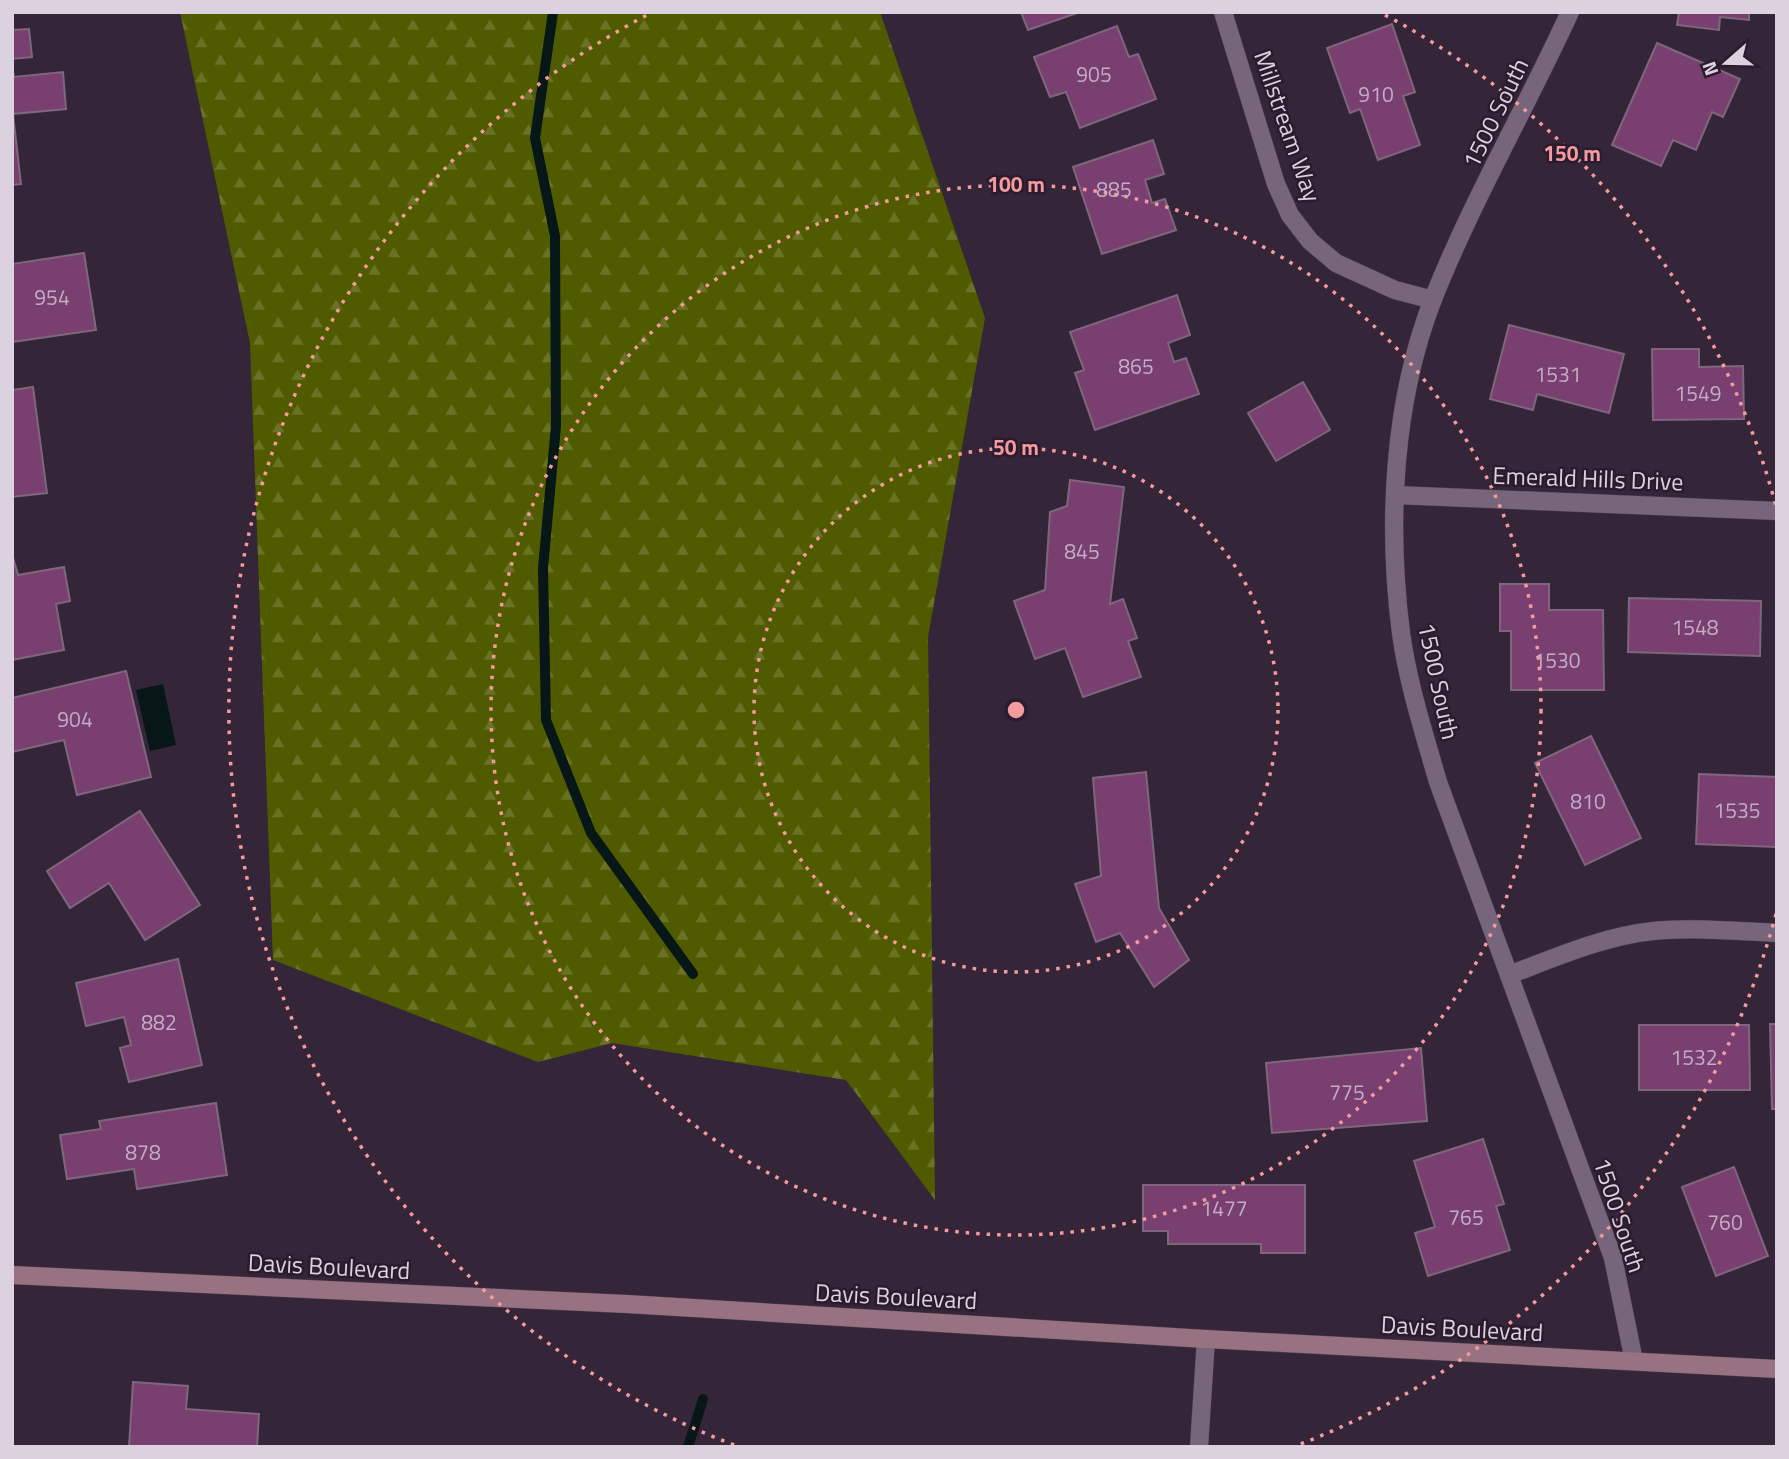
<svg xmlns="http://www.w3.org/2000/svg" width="1789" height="1459" font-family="'Titillium Web',sans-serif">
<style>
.forest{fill:url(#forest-firs)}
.water{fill:#071617}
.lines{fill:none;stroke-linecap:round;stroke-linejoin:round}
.stream{stroke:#071617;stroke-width:10}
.building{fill:#793f71;stroke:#7e677a;stroke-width:2}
.street-casing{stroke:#4e4052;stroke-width:19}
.secondary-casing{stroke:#4e4052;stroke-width:19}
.street{stroke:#77657c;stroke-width:18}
.secondary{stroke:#987281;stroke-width:18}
.ring{fill:none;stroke:#f59b9d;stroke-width:3.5;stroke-dasharray:3.5 7}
.labels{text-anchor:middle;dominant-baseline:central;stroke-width:5;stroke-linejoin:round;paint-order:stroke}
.number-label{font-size:21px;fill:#c3adc4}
.street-label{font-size:24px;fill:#dcd2df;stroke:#2a1b2e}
.centre{fill:#f59b9d;stroke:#2a1b2e;stroke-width:3.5}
.ring-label{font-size:21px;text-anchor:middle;font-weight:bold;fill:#f59b9d;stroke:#2a1b2e;stroke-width:5;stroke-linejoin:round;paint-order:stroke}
</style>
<defs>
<pattern id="forest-firs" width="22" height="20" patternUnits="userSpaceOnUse" patternTransform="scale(1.75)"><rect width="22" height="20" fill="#505b00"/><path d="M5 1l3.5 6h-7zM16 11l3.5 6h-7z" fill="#697225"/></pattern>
</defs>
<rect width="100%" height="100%" fill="#352539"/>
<path class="forest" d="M180 12H880L985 318 928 637 935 1200 846 1080 612 1043 538 1062 273 960 250 343Z"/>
<path class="water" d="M163 684 176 745 150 751 136 690Z"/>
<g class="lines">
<g class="stream">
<path d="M553 12 535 138 555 236 556 426 543 568 546 720 591 833 693 974"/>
<path d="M688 1447 703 1399"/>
</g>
</g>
<g class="building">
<path d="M1021 12H1080L1028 30Z"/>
<path d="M1679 12H1749V20L1720 17 1719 30 1677 25Z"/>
<path d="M1392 24 1415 92 1403 96 1420 145 1378 160 1360 109 1350 113 1327 48Z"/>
<path d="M1117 26 1129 57 1138 54 1156 99 1080 128 1066 92 1050 97 1034 57Z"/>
<path d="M29 29 32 57 12 59V30Z"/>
<path d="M1657 43 1740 79 1723 117 1712 112 1696 150 1673 140 1661 166 1612 145Z"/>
<path d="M12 67 14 77 63 72 66 109 13 114 21 184 12 185Z"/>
<path d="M1153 140 1164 174 1145 180 1152 203 1165 199 1176 230 1102 254 1073 167Z"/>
<path d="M84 253 96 330 12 342V264Z"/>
<path d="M1177 295 1190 335 1168 343 1174 362 1186 358 1199 394 1095 430 1075 373 1084 370 1070 332Z"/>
<path d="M1509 325 1624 354 1609 413 1537 394 1533 410 1490 399Z"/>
<path d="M1652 349H1699V367L1743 366 1744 419 1653 420Z"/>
<path d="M1303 382 1330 430 1276 461 1248 413Z"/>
<path d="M33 387 47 493 12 497V390Z"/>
<path d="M1070 480 1124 487 1110 604 1123 599 1137 638 1128 641 1141 677 1083 697 1065 648 1035 659 1014 601 1045 590 1050 512 1067 506Z"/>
<path d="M12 554 18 575 64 567 70 601 56 604 64 650 12 660Z"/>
<path d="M1500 584H1549V610H1603L1604 690H1511V631H1500Z"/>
<path d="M1629 598 1761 601 1760 656 1628 652Z"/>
<path d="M126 671 151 777 77 795 64 740 12 752V698Z"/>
<path d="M1591 736 1641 838 1585 865 1535 763Z"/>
<path d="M1146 772 1159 908 1189 960 1154 987 1120 933 1096 942 1075 884 1101 876 1093 778Z"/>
<path d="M1699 774 1777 777V847L1696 844Z"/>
<path d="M140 811 200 905 145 940 109 883 70 908 47 871Z"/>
<path d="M178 959 202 1065 129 1082 120 1048 131 1045 124 1017 86 1026 76 983Z"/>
<path d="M1770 1024H1777V1109H1772Z"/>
<path d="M1639 1025H1749L1750 1090H1639Z"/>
<path d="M1421 1048 1427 1121 1272 1133 1266 1063Z"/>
<path d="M216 1103 227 1175 137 1189 134 1169 67 1179 60 1135 101 1129 99 1121Z"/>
<path d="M1483 1139 1504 1204 1496 1206 1510 1250 1428 1276 1415 1233 1435 1227 1414 1161Z"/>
<path d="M1734 1167 1768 1256 1716 1276 1682 1187Z"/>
<path d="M1143 1185H1305V1253H1261V1244H1168V1231H1143Z"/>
<path d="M133 1382 188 1386 186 1409 259 1414 257 1447H129Z"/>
</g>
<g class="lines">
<defs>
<g id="street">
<path d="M1223 12 1276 184 1290 215 1310 241 1336 263 1395 290 1433 300"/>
<path d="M1570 12C1526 108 1472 201 1433 299 1393 402 1387 524 1401 633 1408 684 1424 733 1438 782L1613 1258 1634 1361"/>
<path d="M1396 495 1777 511"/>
<path d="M1509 975C1554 958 1604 936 1653 931 1694 927 1735 931 1777 933"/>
<path d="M1199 1447 1206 1339"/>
</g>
<path id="secondary" d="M12 1275 627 1304 1206 1339 1777 1369"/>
</defs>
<use href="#street" class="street-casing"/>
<use href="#secondary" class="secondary-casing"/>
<use href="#street" class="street"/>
<use href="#secondary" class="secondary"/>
</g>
<g class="ring">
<circle cx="1016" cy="710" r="262"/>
<circle cx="1016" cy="710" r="525"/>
<path d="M1776 914A787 787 0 0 1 1298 1445M734 1445A787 787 0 0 1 647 15M1385 15A787 787 0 0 1 1776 506"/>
</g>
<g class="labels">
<g class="number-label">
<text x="1094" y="74">905</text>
<text x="1376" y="94">910</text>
<text x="1114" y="189">885</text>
<text x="52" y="297">954</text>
<text x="1136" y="366">865</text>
<text x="1558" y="374">1531</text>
<text x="1698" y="393">1549</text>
<text x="1082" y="551">845</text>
<text x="1695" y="627">1548</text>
<text x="1557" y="660">1530</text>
<text x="75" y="719">904</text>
<text x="1588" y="801">810</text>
<text x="1737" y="810">1535</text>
<text x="159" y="1022">882</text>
<text x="1694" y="1057">1532</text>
<text x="1347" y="1092">775</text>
<text x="143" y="1152">878</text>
<text x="1224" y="1208">1477</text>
<text x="1466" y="1217">765</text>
<text x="1725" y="1222">760</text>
</g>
<g class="street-label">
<text transform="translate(1495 113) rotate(-64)">1500 South</text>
<text transform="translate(1288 126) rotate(71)">Millstream Way</text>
<text transform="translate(1588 478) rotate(2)">Emerald Hills Drive</text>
<text transform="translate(1439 681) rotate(78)">1500 South</text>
<text transform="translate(1620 1215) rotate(72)">1500 South</text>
<text transform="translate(329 1266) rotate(3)">Davis Boulevard</text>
<text transform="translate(896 1296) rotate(3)">Davis Boulevard</text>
<text transform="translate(1462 1328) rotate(3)">Davis Boulevard</text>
</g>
</g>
<circle cx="1016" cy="710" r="10" class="centre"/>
<g class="ring-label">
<text x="1572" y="161">150 m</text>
<text x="1016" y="192">100 m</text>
<text x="1016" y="455">50 m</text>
</g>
<rect width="1789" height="1459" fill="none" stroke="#dcd2df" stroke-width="28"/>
<g transform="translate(1726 63) rotate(250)" stroke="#2a1b2e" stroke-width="5" paint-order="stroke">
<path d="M0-5L12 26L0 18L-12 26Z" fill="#dcd2df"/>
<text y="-10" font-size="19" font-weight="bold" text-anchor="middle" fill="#dcd2df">N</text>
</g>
</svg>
